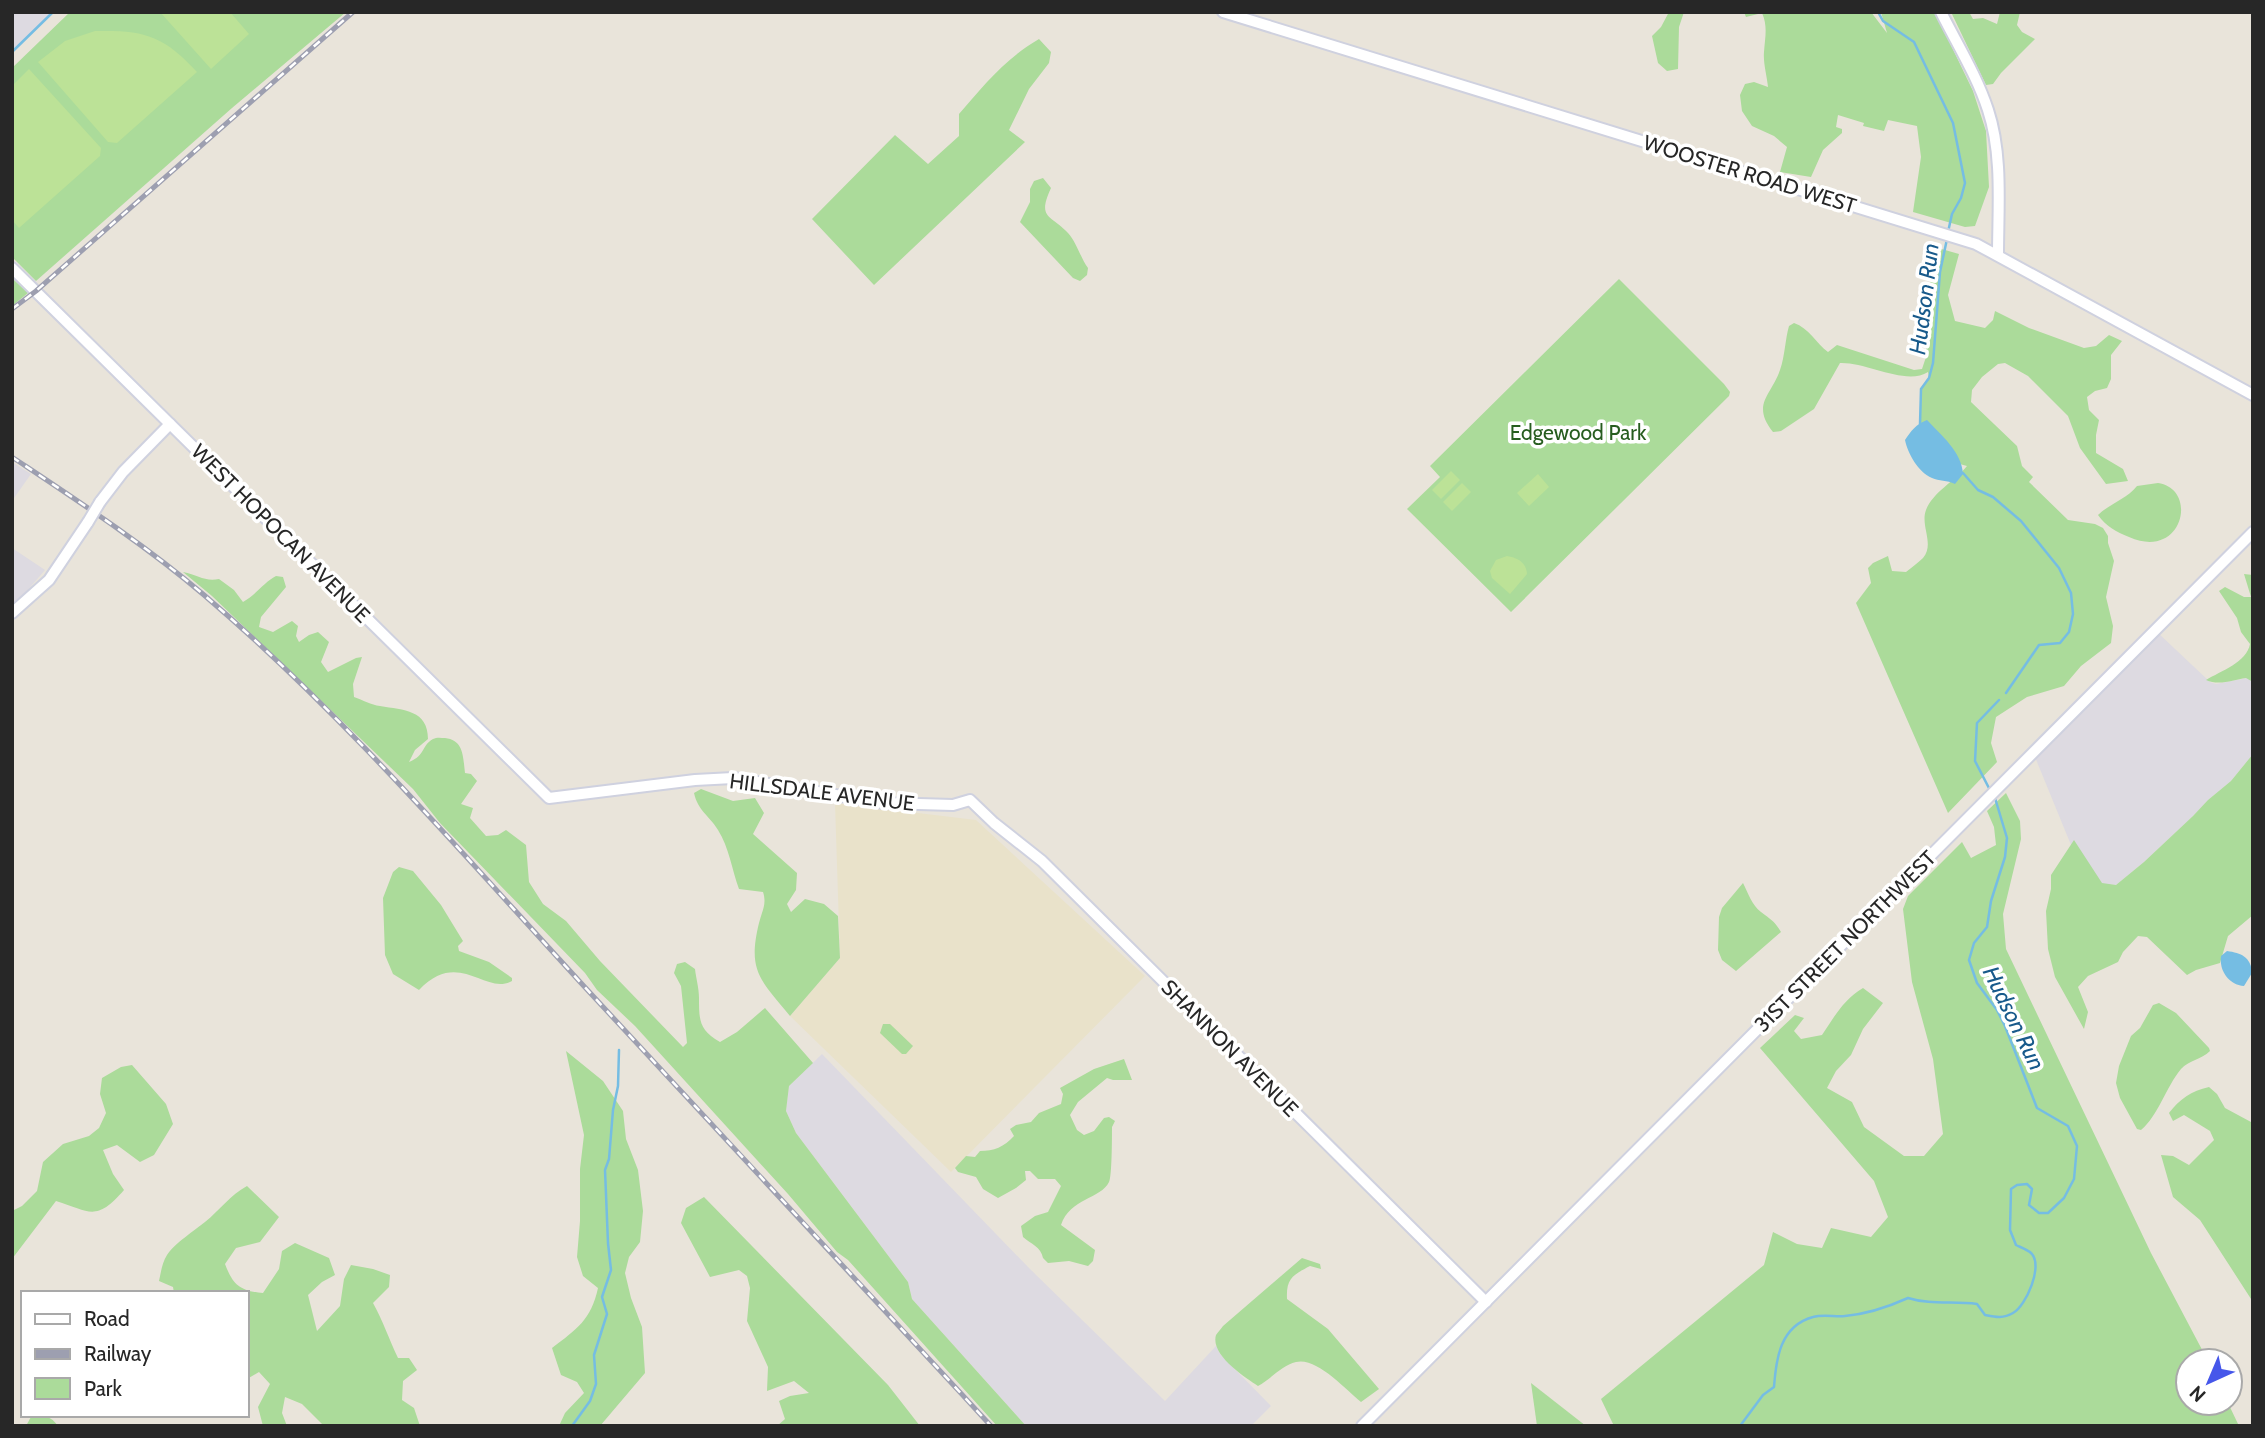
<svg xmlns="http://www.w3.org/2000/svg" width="2265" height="1438" font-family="Cabin,sans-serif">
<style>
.industrial{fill:#dddae1}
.education{fill:#e9e2ca}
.green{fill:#abdb9a}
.pitch{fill:#bce297}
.water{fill:#75bde3}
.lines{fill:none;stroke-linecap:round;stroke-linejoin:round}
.stream{stroke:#75bde3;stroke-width:2.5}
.secondary-casing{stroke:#cfd1df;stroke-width:14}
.secondary{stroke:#fff;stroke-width:10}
.rail-casing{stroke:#9d9fb0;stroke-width:5}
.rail{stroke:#fff;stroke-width:2.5;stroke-dasharray:8;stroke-linecap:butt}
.secondary-bridge-casing{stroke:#cfd1df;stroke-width:14;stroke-linecap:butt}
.secondary-bridge{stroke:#fff;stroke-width:10}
.labels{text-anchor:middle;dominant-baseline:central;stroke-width:7;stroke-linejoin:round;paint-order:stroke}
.street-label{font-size:21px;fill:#272727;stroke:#fff}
.park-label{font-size:21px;fill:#275d1f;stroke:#fff}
.water-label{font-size:23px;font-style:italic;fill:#185a8b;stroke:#fff}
</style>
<rect width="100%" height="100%" fill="#e9e4da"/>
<g class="industrial">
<path d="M12 12H53L12 52Z"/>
<path d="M12 462 31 474 12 501Z"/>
<path d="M12 548 45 570 12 608Z"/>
<path d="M2157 632 2210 682 2216 684 2247 678 2253 682V754L2231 781 2208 800 2193 816 2144 862 2116 885 2102 884 2074 841 2071 845 2035 757Z"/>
<path d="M822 1054 1029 1268 1165 1401 1216 1346 1221 1355 1271 1406 1251 1426H1026L912 1299 908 1282 796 1133 786 1111 789 1086Z"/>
</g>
<path class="education" d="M835 803 976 820 1145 976 951 1172 790 1016 840 958Z"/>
<g class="green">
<path d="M70 12H346L232 108 36 281 12 257V68Z"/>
<path d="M1669 12H1684L1679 27 1678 69 1667 71 1658 63 1652 36 1661 27Z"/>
<path d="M1744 12H1871L1887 33 1881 12H1935L1973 91 1986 131 1989 187 1975 226 1965 227 1913 212 1921 157 1917 126 1888 120 1884 131 1863 126 1864 123 1838 115 1836 127 1842 129V133L1823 150 1811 177 1780 172 1787 147 1774 136 1752 126 1742 111 1740 95 1745 84 1754 82 1768 87C1767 76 1763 63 1764 52 1765 38 1768 26 1762 13L1746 17Z"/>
<path d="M1951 12H1969L1973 19 1983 18 1997 24 2000 12H2020L2017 25 2022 32 2035 39 2001 73 1993 84 1986 85Z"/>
<path d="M1039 39 1051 52 1049 63 1029 89 1009 130 1025 142 874 285 812 219 895 135 928 164 959 136V114C983 86 1006 58 1039 39Z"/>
<path d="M1043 178 1051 188C1037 219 1050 214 1068 233 1077 243 1080 257 1088 268L1087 275 1080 281 1073 278 1020 222 1030 202V189L1034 181Z"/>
<path d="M1938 248 1959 254 1948 295 1955 321 1985 328 1993 320 1995 311 2029 328 2084 348 2096 346 2109 335 2122 341 2111 355V379L2107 388 2095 391 2087 397 2089 410 2099 420 2096 435V453L2123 469 2128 481 2106 484 2080 448 2068 416 2028 376 2005 363 1998 364 1982 377 1972 390 1971 402 2017 446 2022 466 2033 477 2029 482 2068 520 2095 524 2103 528 2108 536V543L2114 561 2106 597 2113 626 2111 643 2081 666 2064 686 2027 697 1996 717 1991 743 1997 762 1948 813 1856 603 1871 583 1868 568 1873 563 1888 556 1892 571 1906 572C1912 567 1918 563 1923 558 1935 544 1920 526 1926 510 1933 492 1955 481 1967 466L1956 463 1920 427 1921 389 1929 378 1928 372C1906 386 1867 362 1840 363L1814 409 1781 431 1773 432C1751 404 1771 396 1780 370 1785 356 1785 340 1789 326L1794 323C1809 328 1816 343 1828 352L1837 345 1914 370 1922 369 1926 357V302Z"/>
<path d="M12 278 28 293 12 306Z"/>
<path d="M1619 279 1724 384 1730 392 1729 396 1511 612 1407 509 1440 477 1430 466Z"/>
<path d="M2158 483C2199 489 2183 561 2129 537 2116 532 2106 526 2098 515 2109 504 2127 499 2137 486Z"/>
<path d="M183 572C198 575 205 582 219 579L234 590 243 602C256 595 264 582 276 576L283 577 286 587 261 617 259 627 273 632 292 621 298 626 296 636 299 642 309 635 318 632 329 642 321 662 328 672 356 658 362 657 353 684 354 697C363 700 371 705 380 706 404 710 428 710 428 739L415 750 409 762C426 755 421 746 433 739 437 737 441 738 445 738 464 740 463 757 465 773L471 774 477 781 461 804 473 808 470 818 486 836 498 835 506 830 526 845 529 882 543 904 566 921 600 961 683 1047 687 1043 681 986 674 973 677 964 685 962 695 969C696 978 699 988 699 998 699 1020 699 1030 720 1042L737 1032 765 1008 813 1063 789 1086 786 1111 796 1133 908 1282 912 1299 1026 1426H997L848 1260 837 1252 788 1194 635 1026 597 990 585 973 440 823 413 789 212 596Z"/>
<path d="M2244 574 2253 575V682L2246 678C2233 680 2219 686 2206 680 2221 671 2247 662 2250 644L2241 632 2237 618 2219 591 2225 587 2244 597H2251Z"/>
<path d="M2253 754V915L2228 936 2220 963 2196 970 2187 975 2147 937 2138 936 2123 952 2118 962 2088 976 2078 987 2088 1012 2084 1029 2055 977 2048 949 2046 911 2051 889V875L2074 840 2102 883 2116 885 2144 862 2193 816 2208 800 2231 781Z"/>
<path d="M701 789 733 801 755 798 764 813 753 834 797 873 796 890 787 904 791 912 805 899 824 904 838 916 840 958 790 1016C761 980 747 972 759 923 762 911 767 904 763 892L739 889C732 870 729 847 718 830 709 815 698 811 694 793Z"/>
<path d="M2006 793 2020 821 2021 839 2003 914 2006 949 2151 1253 2208 1361H2188V1403H2228L2239 1426H1614L1601 1399 1764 1265 1773 1232 1797 1244 1822 1248 1831 1228 1871 1237 1888 1217 1874 1181 1760 1048 1795 1015 1804 1018 1794 1031 1801 1039 1822 1035C1834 1017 1844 999 1863 988L1883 1003 1863 1029 1851 1055 1836 1071 1827 1088 1852 1102 1864 1127 1904 1156H1924L1943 1134 1933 1059 1912 982 1903 909 1908 896 1962 842 1971 858 1996 845 1994 827 1987 811Z"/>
<path d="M399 867 413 871 441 905 463 941 458 946 459 951 489 962 512 978V981C485 996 459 948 419 990L393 974 385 955 383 898 393 872Z"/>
<path d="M1743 883C1748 893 1752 905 1761 912 1771 920 1774 920 1781 932L1736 971 1722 960 1718 950 1719 917 1722 908Z"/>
<path d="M2159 1003 2176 1013 2209 1048 2210 1051C2201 1060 2189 1060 2181 1069 2166 1087 2158 1116 2141 1130L2137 1129 2120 1098 2116 1083 2119 1066 2131 1036 2140 1028 2153 1005Z"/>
<path d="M883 1024H890L913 1046 906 1054H902L880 1033Z"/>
<path d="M566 1051 603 1081 623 1111 626 1139 638 1170 643 1211 640 1242 629 1257 625 1273 631 1298 642 1327 645 1373 600 1426H559L565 1413 584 1393 577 1382 561 1375 552 1348C577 1329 591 1320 598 1288L583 1276 577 1257 580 1221V1169L584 1135Z"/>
<path d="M1124 1059 1132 1080H1113L1107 1078 1078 1102 1070 1115 1077 1130 1084 1135 1094 1131 1104 1118 1109 1117 1115 1121 1112 1127C1112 1136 1112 1177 1109 1182 1101 1199 1070 1198 1061 1225L1095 1250 1093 1261 1088 1266 1069 1261 1048 1263 1043 1258C1041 1247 1031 1244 1023 1237L1021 1226 1035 1216 1048 1212 1061 1186 1055 1179H1038L1030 1171H1025L1026 1180 1016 1188 998 1198 983 1189 976 1177 958 1172 955 1168 966 1156 975 1157 980 1151C994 1151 1004 1147 1014 1136L1010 1129 1016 1125 1031 1122 1039 1113 1061 1104 1063 1094 1060 1088 1094 1069Z"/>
<path d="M132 1065 166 1104 173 1124 154 1155 140 1162 117 1145 103 1150 113 1174 124 1190C96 1222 91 1212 56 1201L12 1259V1211L22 1206 37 1191 43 1162 63 1144 89 1136 99 1128 106 1113 100 1094 102 1078 121 1067Z"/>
<path d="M2209 1087 2217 1094 2225 1108 2251 1122 2253 1120V1302L2200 1220 2173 1197 2161 1155 2173 1156 2189 1165 2214 1140 2210 1131 2184 1115 2173 1121 2169 1113C2180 1099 2191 1091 2209 1087Z"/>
<path d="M247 1186 279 1217 260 1242 236 1248 225 1264C233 1285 240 1291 263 1293L279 1269 282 1251 295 1243 329 1258 335 1275 322 1282 308 1295 317 1331 340 1306 344 1279 351 1265 373 1269 390 1275 389 1287 373 1303C383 1321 389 1339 398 1358H409L417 1370 403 1381 402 1400 414 1408 420 1426H324L302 1404 285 1397 282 1413 287 1426H263L258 1407 270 1384 259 1372 247 1379V1293H174L173 1287 159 1281C161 1272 162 1263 167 1255 174 1244 195 1230 205 1222 220 1210 230 1195 247 1186Z"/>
<path d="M704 1197 888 1385 920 1426H777L785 1419 779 1401 790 1396 809 1393 794 1381 767 1391 768 1367 747 1321 750 1288 747 1276 739 1270 710 1277 681 1223 686 1208Z"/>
<path d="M1302 1258 1320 1264 1321 1269 1310 1266C1293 1275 1286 1278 1287 1299L1328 1329 1379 1389 1361 1402C1345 1389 1317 1357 1296 1362 1282 1365 1271 1379 1258 1386 1245 1377 1210 1355 1216 1335 1218 1332 1221 1329 1223 1326Z"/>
<path d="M1531 1383 1586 1426H1537Z"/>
<path d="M32 1415C44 1415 51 1416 58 1426H26Z"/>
</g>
<g class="pitch">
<path d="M160 12H230L249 34 211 69Z"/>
<path d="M95 31C144 30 163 35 197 72L117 143 108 142 38 62 65 41Z"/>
<path d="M29 69 101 148 100 156 19 228 12 220V86Z"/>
<path d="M1451 471 1460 480 1441 499 1432 490Z"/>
<path d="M1538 474 1549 487 1529 506 1517 493Z"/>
<path d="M1462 483 1471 492 1452 511 1443 502Z"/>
<path d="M1507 556C1518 558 1526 562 1527 574L1510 594 1492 578 1490 571 1496 560Z"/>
</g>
<g class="water">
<path d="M1927 420C1941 435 1962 452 1963 474L1955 484C1947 480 1939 481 1932 478 1918 472 1908 454 1905 440 1911 431 1916 424 1927 420Z"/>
<path d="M2227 951C2241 953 2251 957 2252 973L2244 986C2229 985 2219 971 2221 956Z"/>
</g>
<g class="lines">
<g class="stream">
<path d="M1878 12 1883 21 1914 42 1953 123 1965 183 1961 198 1952 214 1948 232"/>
<path d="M12 52 53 12"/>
<path d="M1920 424 1921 389 1929 378 1933 363 1940 272 1947 239"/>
<path d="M1963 473 1978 490 1993 497 2021 521 2059 568 2071 593 2073 614 2069 632 2060 643 2039 645 2006 693"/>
<path d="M1991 792 1975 761 1977 723 1999 700"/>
<path d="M572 1426 590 1401 596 1384 594 1355 607 1314 602 1297 611 1270 608 1243 605 1170 609 1159 613 1110 618 1086 619 1050"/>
<path d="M1740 1426 1763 1395 1774 1387C1776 1359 1780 1326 1813 1317 1823 1314 1835 1317 1845 1316 1867 1314 1888 1307 1908 1298 1930 1305 1953 1301 1977 1304L1985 1315C1995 1317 2003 1319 2013 1313 2026 1306 2044 1265 2031 1253 2028 1250 2020 1247 2016 1245L2010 1230 2011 1189 2017 1185 2027 1184 2032 1189 2029 1205 2039 1213H2048L2064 1198 2074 1179 2077 1146 2068 1126 2037 1108 2005 1026 1997 1010 1977 983 1969 960 1974 943 1987 927 1991 901 2005 857 2007 838 1995 798"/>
</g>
<defs>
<g id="secondary">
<path d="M1223 12 1976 244 2253 395"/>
<path d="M1941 12C1957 44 1977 76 1988 110 2003 155 1998 208 1998 255"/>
<path d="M12 268 549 798 695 780 733 778 884 803 953 805 970 800 994 823 1042 861 1486 1302"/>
<path d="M100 502 123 472 170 424"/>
<path d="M12 613 49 580 88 522"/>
<path d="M1362 1426 2253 532"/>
</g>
</defs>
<use href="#secondary" class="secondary-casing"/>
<use href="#secondary" class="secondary"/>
<defs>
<g id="rail">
<path d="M12 309 36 291 353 12"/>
<path d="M12 457C78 501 144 544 204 595 341 712 459 850 581 983 718 1131 855 1278 991 1426"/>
</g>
</defs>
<use href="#rail" class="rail-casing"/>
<use href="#rail" class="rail"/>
<defs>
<path id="secondary-bridge" d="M88 522 100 502"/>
</defs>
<use href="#secondary-bridge" class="secondary-bridge-casing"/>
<use href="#secondary-bridge" class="secondary-bridge"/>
</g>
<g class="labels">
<g class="street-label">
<text transform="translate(1750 174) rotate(17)">WOOSTER ROAD WEST</text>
<text transform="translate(281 533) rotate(45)">WEST HOPOCAN AVENUE</text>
<text transform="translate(822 792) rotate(7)">HILLSDALE AVENUE</text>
<text transform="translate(1845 941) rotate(-45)">31ST STREET NORTHWEST</text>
<text transform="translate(1230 1048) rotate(45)">SHANNON AVENUE</text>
</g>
<g class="park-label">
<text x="1578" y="432">Edgewood Park</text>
</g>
<g class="water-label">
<text transform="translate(1924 299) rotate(-83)">Hudson Run</text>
<text transform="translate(2014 1018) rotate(64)">Hudson Run</text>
</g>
</g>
<rect width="2265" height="1438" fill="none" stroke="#272727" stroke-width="28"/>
<rect x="21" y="1291" width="228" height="126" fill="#ffffff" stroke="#a9a9a9" stroke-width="2"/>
<rect x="35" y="1314" width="35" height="10" fill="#ffffff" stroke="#a9a9a9" stroke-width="2"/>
<text x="84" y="1326" font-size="21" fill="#272727">Road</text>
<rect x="35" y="1349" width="35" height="10" fill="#9d9fb0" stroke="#a9a9a9" stroke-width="2"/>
<text x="84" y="1361" font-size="21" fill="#272727">Railway</text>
<rect x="35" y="1378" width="35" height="21" fill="#abdb9a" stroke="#a9a9a9" stroke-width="2"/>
<text x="84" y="1396" font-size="21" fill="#272727">Park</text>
<g transform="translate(2209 1382) rotate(224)"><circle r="33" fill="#ffffff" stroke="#a9a9a9" stroke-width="2"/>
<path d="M0-5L12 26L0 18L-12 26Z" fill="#4657ea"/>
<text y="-10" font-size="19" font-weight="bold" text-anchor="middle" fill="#272727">N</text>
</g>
</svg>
